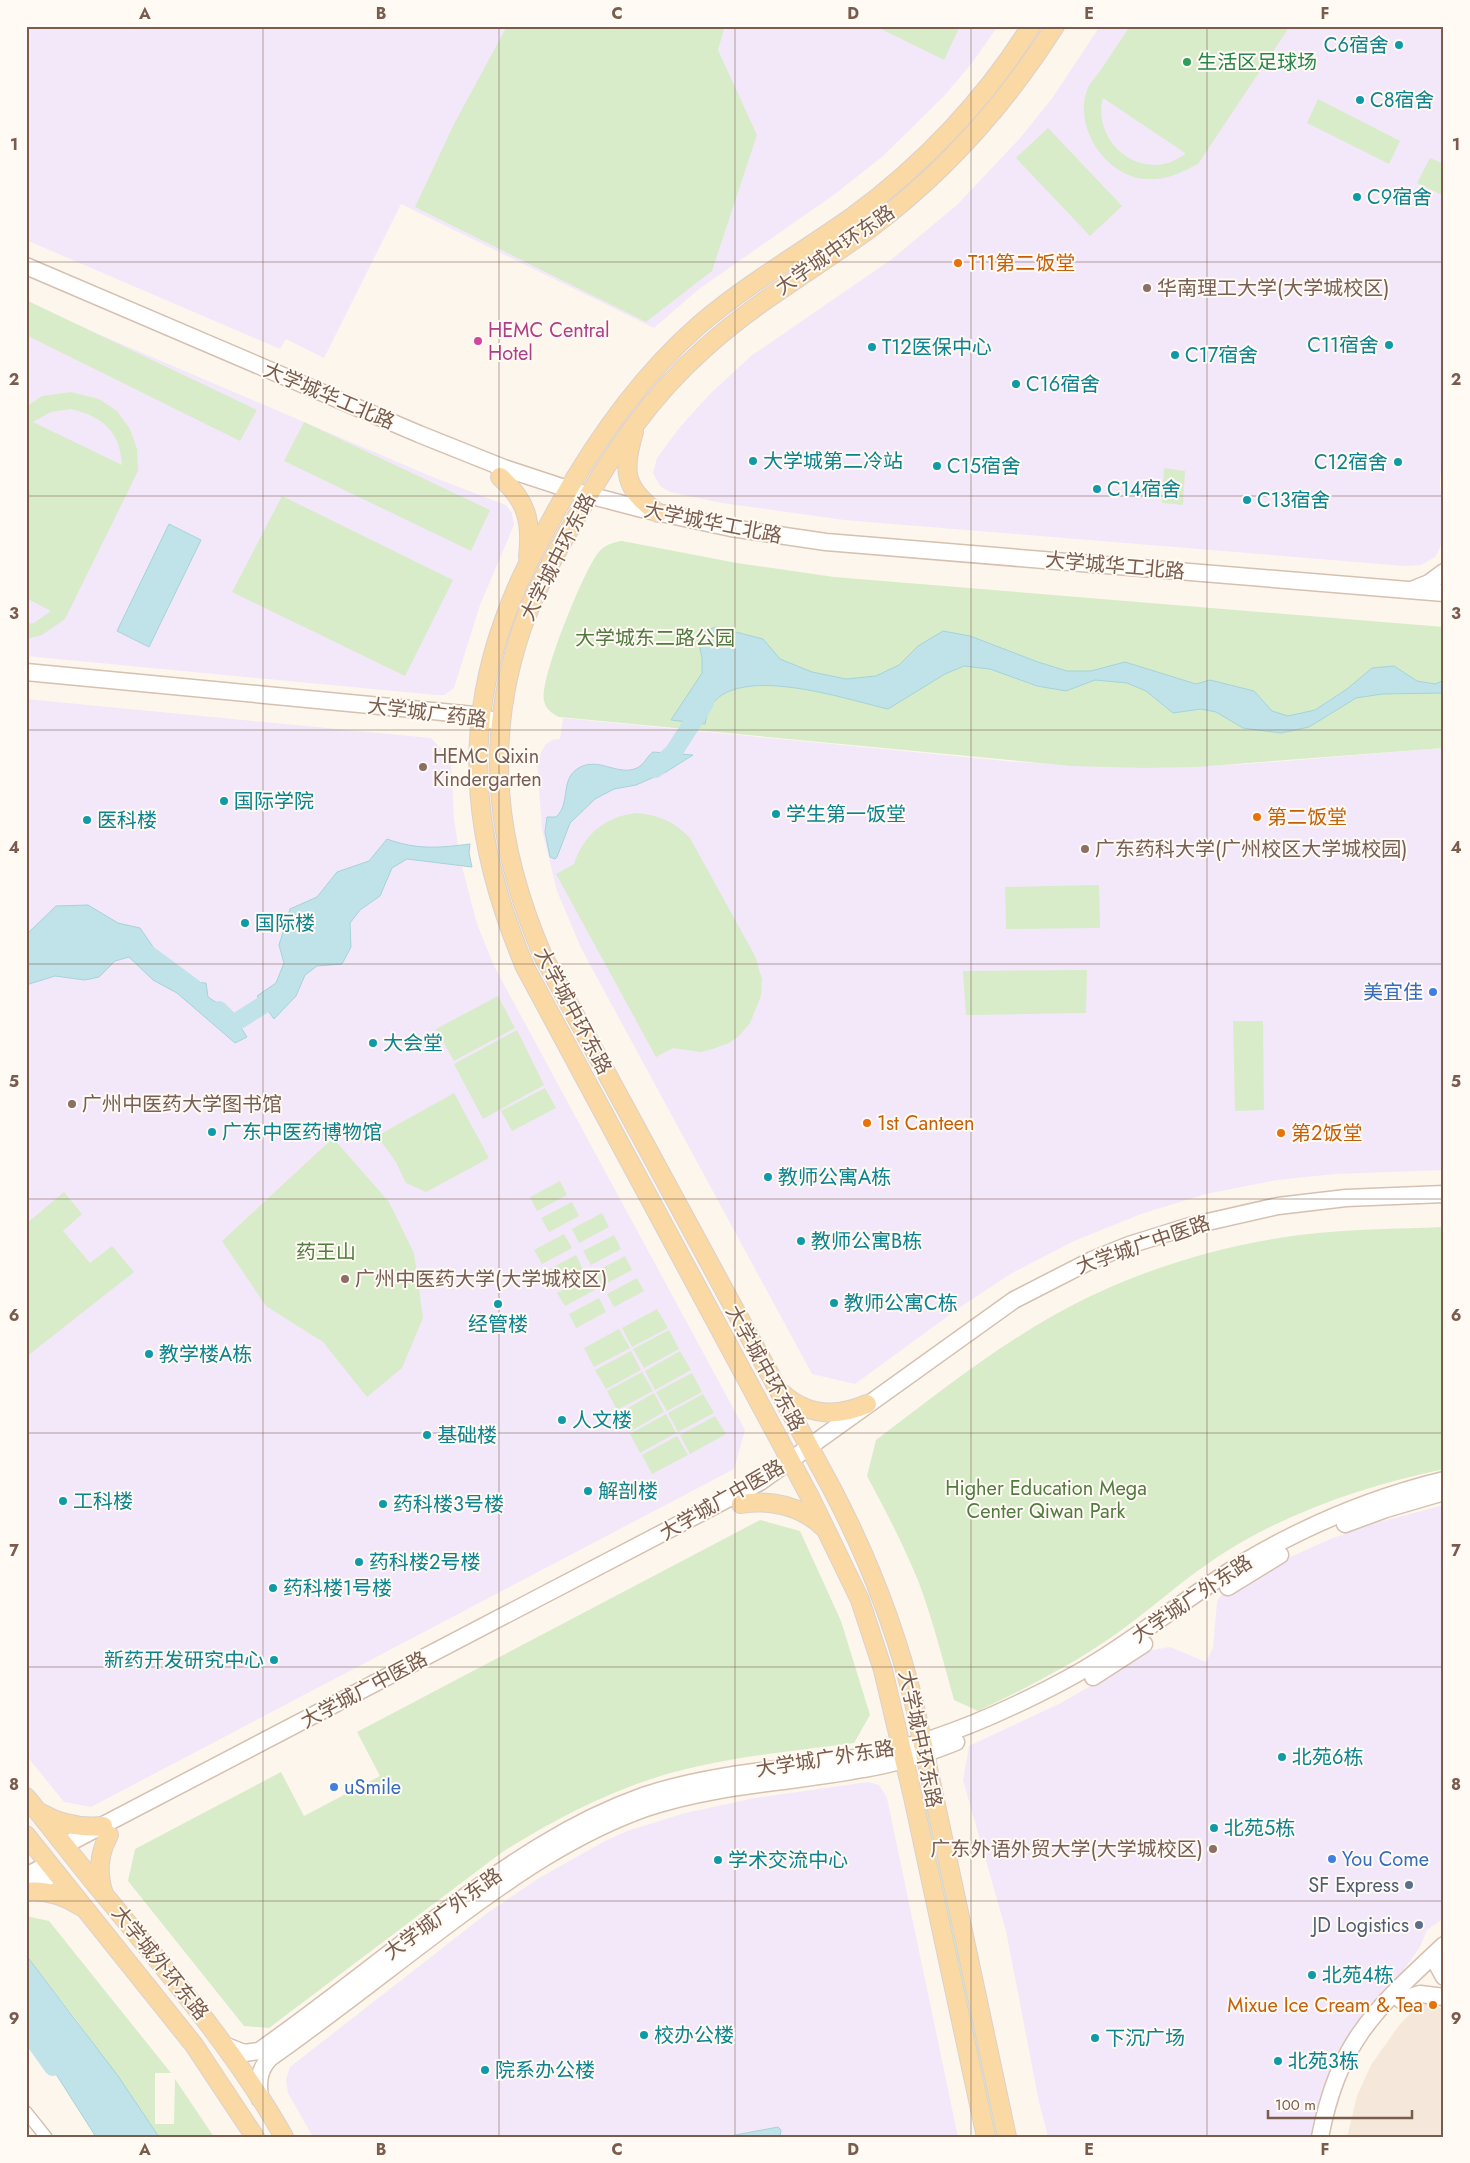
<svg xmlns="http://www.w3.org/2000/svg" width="1470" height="2163" font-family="Jost,'Noto Sans SC',sans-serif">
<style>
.residential{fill:#f5e8da}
.education{fill:#f3e8fa}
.green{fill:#d8ecc9;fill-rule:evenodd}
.water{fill:#bfe3e8;stroke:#a5d3da}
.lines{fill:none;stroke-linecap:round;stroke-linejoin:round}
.river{stroke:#bfe3e8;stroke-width:18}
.street-casing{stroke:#d1beb0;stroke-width:14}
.secondary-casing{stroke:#d6c0b0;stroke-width:19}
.primary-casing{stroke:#dad1cd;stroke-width:20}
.street{stroke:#fff;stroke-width:11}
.secondary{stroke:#fff;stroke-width:16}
.primary{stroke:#fbd9a5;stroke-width:18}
.grid{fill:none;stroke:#7a5c4d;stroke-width:1;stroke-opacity:0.55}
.culture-dot{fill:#0f9aa8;stroke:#fffaf3;stroke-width:2}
.leisure-dot{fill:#2e9e5b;stroke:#fffaf3;stroke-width:2}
.food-dot{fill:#e8710a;stroke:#fffaf3;stroke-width:2}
.education-dot{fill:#8d6e63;stroke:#fffaf3;stroke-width:2}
.hotel-dot{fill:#d1479c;stroke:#fffaf3;stroke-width:2}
.shop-dot{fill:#3f7fe0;stroke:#fffaf3;stroke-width:2}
.service-dot{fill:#5c6f8a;stroke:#fffaf3;stroke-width:2}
.labels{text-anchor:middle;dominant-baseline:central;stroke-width:4;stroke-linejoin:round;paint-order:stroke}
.culture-label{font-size:20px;fill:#0d838f;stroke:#fffaf3;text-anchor:start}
.leisure-label{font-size:20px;fill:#27864d;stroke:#fffaf3;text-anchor:start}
.street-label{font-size:20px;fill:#7a5c4d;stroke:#fffaf3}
.food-label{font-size:20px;fill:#c56008;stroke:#fffaf3;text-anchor:start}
.education-label{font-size:20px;fill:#785e54;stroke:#fffaf3;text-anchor:start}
.hotel-label{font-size:20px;fill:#b23c85;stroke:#fffaf3;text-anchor:start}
.park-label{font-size:20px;fill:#537a41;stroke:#fffaf3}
.shop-label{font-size:20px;fill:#366cbe;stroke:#fffaf3;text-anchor:start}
.service-label{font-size:20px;fill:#4e5e75;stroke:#fffaf3;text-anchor:end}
.neatline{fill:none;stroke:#7a5c4d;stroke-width:2}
.grid-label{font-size:16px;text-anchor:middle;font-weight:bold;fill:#7a5c4d}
</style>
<rect width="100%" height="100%" fill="#fdf6ec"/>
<path class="residential" d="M1426 2004 1435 2005 1444 2010V2137H1347L1357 2096 1371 2065 1400 2024 1416 2008Z"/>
<g class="education">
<path d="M26 26H998L972 63 944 96 883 156 835 194 699 289 654 328 401 204 324 358 286 339 280 349 26 240Z"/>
<path d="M1100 26H1444V423L1440 483 1444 535 1439 550 1435 557 1421 565 1405 566 844 520 722 503 670 492 660 486 653 473 657 458 680 427 709 395 751 356 892 259 957 205 1021 137 1053 97Z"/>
<path d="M26 303 435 478 506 505 512 513 514 525 480 605 454 688 444 695H436L26 656Z"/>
<path d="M26 699 431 738 451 760 454 819 461 863 477 924 494 966 745 1430 734 1469 91 1807 64 1802 26 1755Z"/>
<path d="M563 718 1016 762 1143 768 1247 764 1444 748V1170L1335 1174 1277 1180 1206 1194 1141 1214 1074 1241 1012 1273 959 1308 855 1384 812 1374 581 948 557 891 542 830 537 761 545 745 552 740 560 739Z"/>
<path d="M1444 1505V1918L1427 1930 1420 1947 1341 2058 1321 2137H1048L1039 2102 1006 1931 963 1780 969 1746 1061 1703 1152 1650 1170 1647 1206 1662 1213 1648 1217 1602 1220 1597 1225 1593 1286 1559 1328 1540 1368 1525Z"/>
<path d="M868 1782 879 1785 887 1798 958 2137H313L288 2093 286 2079 290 2067 486 1914 539 1878 605 1841 627 1831 685 1813 755 1798Z"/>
</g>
<g class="green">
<path d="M507 26H725L718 50 757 135 712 271 646 322 415 207 453 126Z"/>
<path d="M875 26H960L944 60Z"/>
<path d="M1130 26H1290L1198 164C1180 173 1168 180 1147 179 1107 178 1073 128 1087 90 1089 83 1096 77 1100 71 1110 56 1120 41 1130 26ZM1103 98 1185 153V154C1180 157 1174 161 1168 163 1128 174 1093 135 1103 98Z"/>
<path d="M1318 99 1400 141 1389 164 1307 123Z"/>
<path d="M1048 128 1122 206 1090 236 1016 158Z"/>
<path d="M1430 158 1444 164V196L1417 183Z"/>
<path d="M26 300 257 410 240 441 26 335Z"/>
<path d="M71 392 99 399 117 411 130 429 137 449 138 471 65 619 42 635 26 639V624L34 623 51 611 26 598V407L42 396ZM71 409C103 417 120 431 122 465L33 422 51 412Z"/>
<path d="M304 422 490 510 471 551 284 461Z"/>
<path d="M1164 468 1185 471 1183 505 1162 503Z"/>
<path d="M282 496 453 580 405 676 232 592Z"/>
<path d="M622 541 737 563 834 577 1444 627V748L1196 767 1143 768 1072 766 559 717C551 713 546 709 544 701 539 680 584 570 598 553 604 545 613 542 622 541Z"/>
<path d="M636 813C659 815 675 822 690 838L755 956 762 979 761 996 750 1023 739 1036 729 1043 713 1049 700 1052 673 1048 656 1057 556 874 574 864C584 834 605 817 636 813Z"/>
<path d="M1099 885 1100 928 1006 929 1005 887Z"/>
<path d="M1087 970 1086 1013 966 1015 963 971Z"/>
<path d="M498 996 515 1028 454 1061 436 1029Z"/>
<path d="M1233 1021H1263L1264 1110 1235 1111Z"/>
<path d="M517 1030 544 1085 483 1119 454 1064Z"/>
<path d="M545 1088 556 1108 512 1131 501 1111Z"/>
<path d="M454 1093 489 1158 426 1192 406 1183 396 1162 377 1136Z"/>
<path d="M333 1138 389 1202 414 1253 423 1318 402 1368 367 1397 323 1342 266 1306 222 1241Z"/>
<path d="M560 1181 567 1195 537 1211 530 1197Z"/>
<path d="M64 1192 82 1214 63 1231 90 1263 112 1246 134 1272 26 1357V1224Z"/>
<path d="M572 1202 579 1216 549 1232 541 1218Z"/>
<path d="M602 1213 609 1227 579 1243 572 1229Z"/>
<path d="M1444 1227V1469C1364 1486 1284 1513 1216 1558 1181 1581 1150 1610 1116 1634 1072 1665 1026 1688 978 1711L954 1700C943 1660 933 1621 919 1583 904 1546 886 1511 867 1476L876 1440C932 1398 988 1353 1049 1318 1126 1274 1213 1246 1300 1235 1348 1229 1396 1229 1444 1227Z"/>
<path d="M564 1234 572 1248 542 1264 534 1250Z"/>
<path d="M614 1235 621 1249 591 1265 583 1251Z"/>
<path d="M576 1255 583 1269 553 1285 546 1271Z"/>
<path d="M625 1256 632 1270 602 1286 595 1272Z"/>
<path d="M587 1277 595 1290 565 1306 557 1293Z"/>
<path d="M637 1278 644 1291 614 1307 607 1294Z"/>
<path d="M599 1298 606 1312 576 1328 569 1314Z"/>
<path d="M657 1309 668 1328 632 1347 622 1328Z"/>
<path d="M619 1329 630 1348 594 1367 584 1348Z"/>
<path d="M669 1330 679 1349 644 1368 633 1349Z"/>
<path d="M631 1351 641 1370 606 1389 595 1370Z"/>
<path d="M680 1351 691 1370 655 1390 645 1371Z"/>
<path d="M642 1372 653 1391 617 1410 607 1391Z"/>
<path d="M692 1373 702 1392 667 1411 656 1392Z"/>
<path d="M654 1393 664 1412 629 1432 619 1413Z"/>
<path d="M703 1394 714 1413 678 1432 668 1413Z"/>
<path d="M666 1414 676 1433 640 1453 630 1434Z"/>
<path d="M715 1416 726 1434 690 1454 680 1435Z"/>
<path d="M677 1436 688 1455 652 1474 642 1455Z"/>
<path d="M760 1520 800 1531 841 1621 870 1715 854 1743C801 1750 747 1755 695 1767 626 1782 561 1815 501 1853L269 2028 244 2026 128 1881 135 1849 281 1772 304 1816 380 1776 357 1732Z"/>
<path d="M925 1798 937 1857 952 1913 1000 2137H991L919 1799Z"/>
<path d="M26 1916 49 1921 171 2073H155V2124H174L175 2079 214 2137H159L78 2022 26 1955Z"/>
</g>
<g class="water">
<path d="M169 524 201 540 149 647 117 631Z"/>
<path d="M716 627 763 639 780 659 812 672 846 679 876 676 899 665 918 646 943 631 970 636 1038 662 1067 671H1091L1125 662 1196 684 1210 680 1254 691 1272 711 1288 716 1315 710 1347 689 1372 668 1394 666 1417 681 1435 684 1444 680V693L1382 694 1356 698 1309 727 1281 733 1243 728 1216 712 1201 709 1173 713 1146 691 1127 683 1095 680 1066 691 1037 686 990 669 964 666 945 674 888 709C848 700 734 661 709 709 707 713 706 719 705 724L671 720 702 673V658L697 634Z"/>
<path d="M653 752 693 755 666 772 636 785 614 789 595 799 570 823 557 857 555 859 550 857 545 832 547 817H556C571 803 560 781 577 769 598 755 617 777 637 768 645 764 647 756 653 752Z"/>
<path d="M387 839C417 850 439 848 470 844L469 853 472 867 407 859 392 868 380 896 360 910 350 923 351 947 342 964 317 966 305 975 296 996 274 1019 257 996 276 983 284 963 279 945 290 909 317 897 337 872 369 861Z"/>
<path d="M88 905 118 923 140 928 169 970 187 982 206 983 208 997 231 1012 247 1037 235 1043 177 993 153 980 129 957 115 961 99 977 85 980 55 976 26 985V935L56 906Z"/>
<path d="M26 1955 118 2076 159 2137H96L26 2027Z"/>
<path d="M778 2127 781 2130 780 2137H725Z"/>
</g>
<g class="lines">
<g class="river">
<path d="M655 769 673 753 705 703"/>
<path d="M148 954 194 988"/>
<path d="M219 1010 233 1024 274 998 282 990"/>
<path d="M26 2029 53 2067"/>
</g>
<defs>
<path id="street" d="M26 2112 46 2137"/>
<g id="secondary">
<path d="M26 266 419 434 504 468 577 492 642 509 731 528 826 542 1444 593"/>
<path d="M1414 589 1429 583 1444 572"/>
<path d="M26 672 474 715 501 723"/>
<path d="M1345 1524 1386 1509 1444 1492"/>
<path d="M1228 1587 1280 1555"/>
<path d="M1093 1677 1144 1644"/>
<path d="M65 1845 760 1482 1014 1300 1092 1260 1129 1245 1190 1226 1278 1206 1346 1198 1444 1194"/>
<path d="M26 1876 49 1864"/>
<path d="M26 1889 57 1873"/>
<path d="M1437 1952 1438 1966 1444 1977"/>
<path d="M1401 2000 1420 1994 1444 1997"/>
<path d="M224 2045 244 2053 259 2051C323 2006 384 1956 447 1910 509 1864 570 1822 643 1796 714 1772 787 1770 860 1757 913 1748 964 1729 1013 1706 1043 1692 1073 1677 1101 1659 1150 1628 1196 1591 1246 1561 1307 1525 1374 1497 1444 1480"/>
<path d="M260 2099C258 2083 258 2070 270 2058 331 2015 390 1968 450 1923 512 1877 573 1834 646 1808 718 1784 790 1783 863 1769 895 1764 926 1754 956 1742"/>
<path d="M1320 2137C1339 2040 1375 2010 1444 1945"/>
</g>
<g id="primary">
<path d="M634 432C622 472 624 488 658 513"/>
<path d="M500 477C527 501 532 521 528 557"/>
<path d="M782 1393C807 1416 837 1417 867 1404"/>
<path d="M741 1504C771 1499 801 1506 823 1527"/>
<path d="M26 1797C55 1832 82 1869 112 1904 173 1979 236 2052 284 2137"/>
<path d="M41 1813C60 1824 81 1828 103 1826"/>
<path d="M26 1835 194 2045 255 2137"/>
<path d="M26 1892C45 1890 64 1896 80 1906"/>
<path d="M104 1894C97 1874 99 1853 109 1835"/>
<path d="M986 2137 913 1797 883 1670 860 1600 810 1497 525 967C476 851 460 741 504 620 518 579 539 542 560 504 597 438 641 376 699 325 747 284 801 253 852 217 922 166 985 100 1031 26"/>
<path d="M1007 2137 915 1707C896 1629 868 1557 831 1487L543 956C496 847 483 742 522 628 536 588 557 551 578 514 612 453 651 396 704 349 754 303 813 270 868 230 943 174 1005 105 1055 26"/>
</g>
</defs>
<use href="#street" class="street-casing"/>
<use href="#secondary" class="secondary-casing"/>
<use href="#primary" class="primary-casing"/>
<use href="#street" class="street"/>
<use href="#secondary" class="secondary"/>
<use href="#primary" class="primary"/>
</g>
<path class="grid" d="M263 26V2137M499 26V2137M735 26V2137M971 26V2137M1207 26V2137M26 262H1444M26 496H1444M26 730H1444M26 964H1444M26 1199H1444M26 1433H1444M26 1667H1444M26 1901H1444"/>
<g class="culture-dot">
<circle cx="1399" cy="45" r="5"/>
<circle cx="1360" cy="100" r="5"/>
<circle cx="1357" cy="197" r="5"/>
<circle cx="1389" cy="345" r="5"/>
<circle cx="872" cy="347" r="5"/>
<circle cx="1175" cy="355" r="5"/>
<circle cx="1016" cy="384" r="5"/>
<circle cx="753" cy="461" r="5"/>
<circle cx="1398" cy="462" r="5"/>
<circle cx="937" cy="466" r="5"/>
<circle cx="1097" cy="489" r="5"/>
<circle cx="1247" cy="500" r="5"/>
<circle cx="224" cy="801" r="5"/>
<circle cx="776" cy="814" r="5"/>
<circle cx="87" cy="820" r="5"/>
<circle cx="245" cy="923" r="5"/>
<circle cx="373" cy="1043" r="5"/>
<circle cx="212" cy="1132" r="5"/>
<circle cx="768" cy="1177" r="5"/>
<circle cx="801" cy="1241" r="5"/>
<circle cx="834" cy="1303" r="5"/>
<circle cx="498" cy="1304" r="5"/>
<circle cx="149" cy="1354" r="5"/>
<circle cx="562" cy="1420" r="5"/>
<circle cx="427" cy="1435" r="5"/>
<circle cx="588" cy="1491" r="5"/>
<circle cx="63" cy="1501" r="5"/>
<circle cx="383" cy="1504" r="5"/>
<circle cx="359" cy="1562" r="5"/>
<circle cx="273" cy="1588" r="5"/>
<circle cx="274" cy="1660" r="5"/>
<circle cx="1282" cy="1757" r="5"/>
<circle cx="1214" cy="1828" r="5"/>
<circle cx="718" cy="1860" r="5"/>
<circle cx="1312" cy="1975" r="5"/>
<circle cx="644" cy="2035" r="5"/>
<circle cx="1095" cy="2038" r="5"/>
<circle cx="1278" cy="2061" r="5"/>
<circle cx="485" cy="2070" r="5"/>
</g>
<circle class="leisure-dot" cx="1187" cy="62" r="5"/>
<g class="food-dot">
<circle cx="958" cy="263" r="5"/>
<circle cx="1257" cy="817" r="5"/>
<circle cx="867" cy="1123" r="5"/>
<circle cx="1281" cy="1133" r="5"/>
<circle cx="1433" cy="2005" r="5"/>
</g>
<g class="education-dot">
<circle cx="1147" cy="288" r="5"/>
<circle cx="423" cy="767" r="5"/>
<circle cx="1085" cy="849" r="5"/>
<circle cx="72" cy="1104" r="5"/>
<circle cx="345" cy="1279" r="5"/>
<circle cx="1213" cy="1849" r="5"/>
</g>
<circle class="hotel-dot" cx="478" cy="341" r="5"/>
<g class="shop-dot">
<circle cx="1433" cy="992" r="5"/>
<circle cx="334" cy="1787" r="5"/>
<circle cx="1332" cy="1859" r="5"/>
</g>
<g class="service-dot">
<circle cx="1409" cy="1885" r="5"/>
<circle cx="1419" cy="1925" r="5"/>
</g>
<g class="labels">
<g class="culture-label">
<text x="1389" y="45" text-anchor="end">C6宿舍</text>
<text x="1370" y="100">C8宿舍</text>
<text x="1367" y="197">C9宿舍</text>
<text x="1379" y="345" text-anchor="end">C11宿舍</text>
<text x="882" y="347">T12医保中心</text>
<text x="1185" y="355">C17宿舍</text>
<text x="1026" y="384">C16宿舍</text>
<text x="763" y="461">大学城第二冷站</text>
<text x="1388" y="462" text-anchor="end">C12宿舍</text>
<text x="947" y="466">C15宿舍</text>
<text x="1107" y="489">C14宿舍</text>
<text x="1257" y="500">C13宿舍</text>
<text x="234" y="801">国际学院</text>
<text x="786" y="814">学生第一饭堂</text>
<text x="97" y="820">医科楼</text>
<text x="255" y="923">国际楼</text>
<text x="383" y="1043">大会堂</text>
<text x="222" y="1132">广东中医药博物馆</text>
<text x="778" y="1177">教师公寓A栋</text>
<text x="811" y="1241">教师公寓B栋</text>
<text x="844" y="1303">教师公寓C栋</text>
<text x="498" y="1324" text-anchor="middle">经管楼</text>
<text x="159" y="1354">教学楼A栋</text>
<text x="572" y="1420">人文楼</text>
<text x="437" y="1435">基础楼</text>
<text x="598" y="1491">解剖楼</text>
<text x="73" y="1501">工科楼</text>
<text x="393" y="1504">药科楼3号楼</text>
<text x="369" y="1562">药科楼2号楼</text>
<text x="283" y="1588">药科楼1号楼</text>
<text x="264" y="1660" text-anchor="end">新药开发研究中心</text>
<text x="1292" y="1757">北苑6栋</text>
<text x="1224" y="1828">北苑5栋</text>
<text x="728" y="1860">学术交流中心</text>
<text x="1322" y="1975">北苑4栋</text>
<text x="654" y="2035">校办公楼</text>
<text x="1105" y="2038">下沉广场</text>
<text x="1288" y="2061">北苑3栋</text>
<text x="495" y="2070">院系办公楼</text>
</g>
<g class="leisure-label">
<text x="1197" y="62">生活区足球场</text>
</g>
<g class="street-label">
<text transform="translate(835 250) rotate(-35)">大学城中环东路</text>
<text transform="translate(329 396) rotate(23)">大学城华工北路</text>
<text transform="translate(713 523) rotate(11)">大学城华工北路</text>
<text transform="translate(558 557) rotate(-63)">大学城中环东路</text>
<text transform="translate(1115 566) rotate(5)">大学城华工北路</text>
<text transform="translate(427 713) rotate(7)">大学城广药路</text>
<text transform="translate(573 1011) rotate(62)">大学城中环东路</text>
<text transform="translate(1143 1245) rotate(-19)">大学城广中医路</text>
<text transform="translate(765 1368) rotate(61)">大学城中环东路</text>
<text transform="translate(722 1500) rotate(-30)">大学城广中医路</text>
<text transform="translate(1192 1599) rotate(-34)">大学城广外东路</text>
<text transform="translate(364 1690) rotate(-28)">大学城广中医路</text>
<text transform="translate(920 1739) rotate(78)">大学城中环东路</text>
<text transform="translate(825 1759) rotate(-9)">大学城广外东路</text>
<text transform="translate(443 1914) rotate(-36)">大学城广外东路</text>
<text transform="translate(160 1963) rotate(51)">大学城外环东路</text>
</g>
<g class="food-label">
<text x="968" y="263">T11第二饭堂</text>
<text x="1267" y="817">第二饭堂</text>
<text x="877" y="1123">1st Canteen</text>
<text x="1291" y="1133">第2饭堂</text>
<text x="1423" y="2005" text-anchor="end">Mixue Ice Cream &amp; Tea</text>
</g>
<g class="education-label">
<text x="1157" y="288">华南理工大学(大学城校区)</text>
<text x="433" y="756">HEMC Qixin<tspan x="433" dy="23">Kindergarten</tspan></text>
<text x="1095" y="849">广东药科大学(广州校区大学城校园)</text>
<text x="82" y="1104">广州中医药大学图书馆</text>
<text x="355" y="1279">广州中医药大学(大学城校区)</text>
<text x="1203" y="1849" text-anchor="end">广东外语外贸大学(大学城校区)</text>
</g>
<g class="hotel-label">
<text x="488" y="330">HEMC Central<tspan x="488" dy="23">Hotel</tspan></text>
</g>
<g class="park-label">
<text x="655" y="638">大学城东二路公园</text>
<text x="326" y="1252">药王山</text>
<text x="1046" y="1488">Higher Education Mega<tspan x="1046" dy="23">Center Qiwan Park</tspan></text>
</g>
<g class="shop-label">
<text x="1423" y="992" text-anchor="end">美宜佳</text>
<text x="344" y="1787">uSmile</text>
<text x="1342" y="1859">You Come</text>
</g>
<g class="service-label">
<text x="1399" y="1885">SF Express</text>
<text x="1409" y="1925">JD Logistics</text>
</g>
</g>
<rect width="1470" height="2163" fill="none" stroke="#fffaf3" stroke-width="55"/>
<path d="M1268 2110v8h144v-8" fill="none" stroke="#7a5c4d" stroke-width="2.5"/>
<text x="1275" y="2110" font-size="15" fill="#7a5c4d" stroke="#fffaf3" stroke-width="4" paint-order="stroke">100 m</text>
<rect x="28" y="28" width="1414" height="2108" class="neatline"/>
<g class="grid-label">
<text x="145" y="19">A</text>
<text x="381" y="19">B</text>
<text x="617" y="19">C</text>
<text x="853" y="19">D</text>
<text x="1089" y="19">E</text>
<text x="1325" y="19">F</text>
<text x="14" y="150">1</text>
<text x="1456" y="150">1</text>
<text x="14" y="385">2</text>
<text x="1456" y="385">2</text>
<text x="14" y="619">3</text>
<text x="1456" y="619">3</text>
<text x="14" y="853">4</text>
<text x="1456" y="853">4</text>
<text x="14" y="1087">5</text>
<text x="1456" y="1087">5</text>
<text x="14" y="1321">6</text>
<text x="1456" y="1321">6</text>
<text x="14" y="1556">7</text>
<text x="1456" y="1556">7</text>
<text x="14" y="1790">8</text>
<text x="1456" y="1790">8</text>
<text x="14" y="2024">9</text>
<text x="1456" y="2024">9</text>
<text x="145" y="2155">A</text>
<text x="381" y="2155">B</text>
<text x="617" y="2155">C</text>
<text x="853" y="2155">D</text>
<text x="1089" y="2155">E</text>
<text x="1325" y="2155">F</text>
</g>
</svg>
